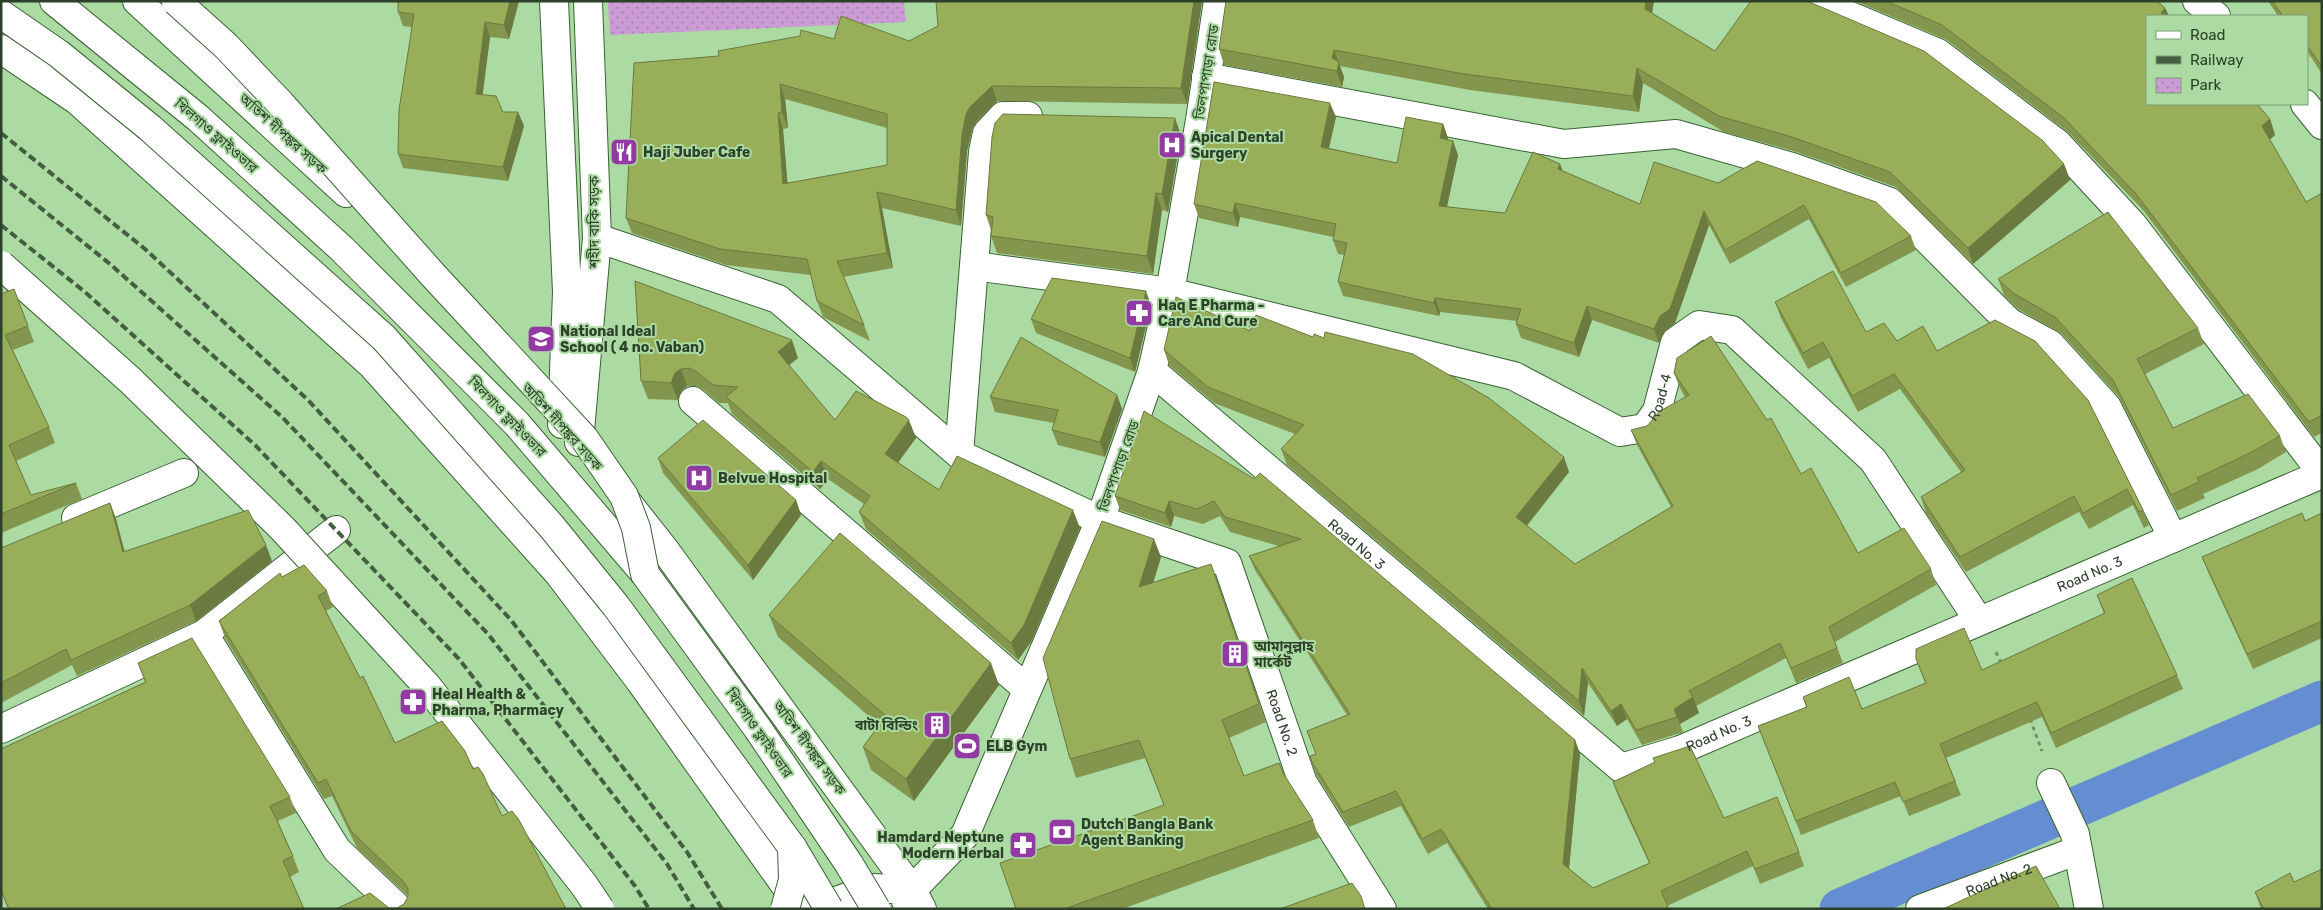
<svg xmlns="http://www.w3.org/2000/svg" width="2323" height="910" font-family="Rubik,'Noto Sans Bengali',sans-serif">
<style>
.park{fill:url(#park-dots)}
.lines{fill:none;stroke-linecap:round;stroke-linejoin:round}
.canal{stroke:#658dd2;stroke-width:41}
.minor-casing{stroke:#386332;stroke-width:30}
.tertiary-casing{stroke:#386332;stroke-width:30}
.primary-casing{stroke:#386332;stroke-width:30}
.path{stroke:#6e9069;stroke-width:3;stroke-dasharray:4 4;stroke-linecap:butt}
.minor{stroke:#fff;stroke-width:28}
.tertiary{stroke:#fff;stroke-width:28}
.primary{stroke:#fff;stroke-width:28}
.rail{stroke:#455e42;stroke-width:4;stroke-dasharray:8 4;stroke-linecap:butt}
.primary-bridge-casing{stroke:#386332;stroke-width:30;stroke-linecap:butt}
.primary-bridge{stroke:#fff;stroke-width:28}
.wall{fill:#84964d;fill-rule:evenodd}
.shaded-wall{fill:#6b7a3e}
.building{fill:#99ae59;stroke:#6b7a3e;fill-rule:evenodd}
.labels{text-anchor:middle;dominant-baseline:central;stroke-width:4;stroke-linejoin:round;paint-order:stroke}
.street-label{font-size:14px;fill:#2d402a;stroke:#abdaa3}
.poi-label{font-size:14px;font-weight:bold;fill:#2d402a;stroke:#abdaa3;text-anchor:start}
</style>
<defs>
<pattern id="park-dots" width="8" height="8" patternUnits="userSpaceOnUse" patternTransform="scale(1.25)"><rect width="8" height="8" fill="#cc9bd5"/><path d="M2 2h.1M6 6h.1" fill="none" stroke="#a680ad" stroke-width="1.8" stroke-linecap="round"/></pattern>
</defs>
<rect width="100%" height="100%" fill="#abdaa3"/>
<path class="park" d="M608 1H904L906 22 610 35Z"/>
<g class="lines">
<path class="canal" d="M1840 909 2322 701"/>
<defs>
<g id="minor">
<path d="M1815 1 1938 53 2058 144 2133 225 2322 473"/>
<path d="M2197 1 2216 16"/>
<path d="M1206 77 1564 144 1676 134 1792 167 1890 202 2009 322 2050 344 2107 407 2173 538"/>
<path d="M2305 104 2322 125"/>
<path id="s1" d="M597 238 778 299 959 454 1100 520 1227 563 1303 783 1382 909"/>
<path id="s2" d="M974 266 1170 292 1514 376 1620 432 1645 428 1657 411 1675 342 1699 325 1732 330 1873 460 1979 621"/>
<path id="s3" d="M1152 371 1621 768 1680 750 2322 474"/>
<path d="M693 401 1027 689"/>
<path d="M959 454 983 152 987 133 1003 116H1028"/>
<path d="M76 518 184 473"/>
<path d="M204 634 337 850 399 909"/>
<path d="M1 729 204 634 336 530"/>
<path d="M2051 783 2075 834 2089 909"/>
<path d="M912 890 965 835 1100 520 1152 371 1170 292 1200 120 1218 1"/>
<path id="s4" d="M1920 909 2076 851"/>
</g>
<g id="tertiary">
<path d="M554 1 567 292 562 424"/>
<path d="M579 442 597 238 588 1"/>
</g>
<g id="primary">
<path d="M54 1 198 118 341 248 517 424 645 574"/>
<path d="M137 1 346 193"/>
<path d="M1 49 78 101 371 364 559 574 640 681 802 909"/>
<path d="M627 502 665 550 912 890 922 909"/>
<path d="M814 909 873 888 912 890 906 901"/>
</g>
</defs>
<use href="#minor" class="minor-casing"/>
<use href="#tertiary" class="tertiary-casing"/>
<use href="#primary" class="primary-casing"/>
<g class="path">
<path d="M1996 652 2002 665"/>
<path d="M2030 719 2042 751"/>
</g>
<use href="#minor" class="minor"/>
<use href="#tertiary" class="tertiary"/>
<use href="#primary" class="primary"/>
<g class="rail">
<path d="M1 133 145 249 308 400 511 620 687 852 722 909"/>
<path d="M1 176 110 264 282 417 488 634 667 864 694 909"/>
<path d="M1 225 85 292 255 445 459 659 635 886 649 909"/>
</g>
<defs>
<g id="primary-bridge">
<path d="M176 1 226 46 281 104 433 275 584 438 624 496 636 528 645 574 758 729 849 864 876 909"/>
<path d="M1 14 59 54 150 128 384 338 552 527 616 606 792 847 829 909"/>
<path d="M1 265 130 380 282 528 427 686 584 885 600 909"/>
<path d="M785 909 793 880 792 847"/>
</g>
</defs>
<use href="#primary-bridge" class="primary-bridge-casing"/>
<use href="#primary-bridge" class="primary-bridge"/>
</g>
<g class="wall">
<path d="M398 1H519L509 39 490 37 482 95 503 112H518L524 126 508 181 403 168 398 154 412 27 403 26 398 12Z"/>
<path d="M936 1H1202L1187 104 997 101 976 122 972 130 967 151 961 226 882 208 893 268 843 277 864 325 870 341 823 317 817 301 811 275 726 265 632 233 626 218 719 56 834 39 909 41 938 26ZM785 99 887 128V165L787 183 783 129 788 128Z"/>
<path d="M1226 1H1654L1652 14 1715 51 2064 164 2070 180 1973 264 1896 187 1797 152 1724 132 1643 83 1639 112 1470 90 1340 66 1344 77 1342 87 1224 65 1219 49Z"/>
<path d="M1855 1H2157L2165 8 2169 16H2147L2270 119 2275 135 2269 140 2306 202 2322 193V433L2314 437 2143 210 2069 133 1947 40Z"/>
<path d="M2268 1H2322V74L2307 51V16H2278Z"/>
<path d="M1336 117 1329 148 1397 163 1443 124 1448 138 1447 140 1458 155 1447 207 1505 213 1560 164 1563 171 1640 204 1718 183 1757 161 1911 236 1916 250 1846 287 1809 219 1730 264 1709 225 1675 323 1666 330 1659 343 1592 320 1579 357 1521 338 1516 324 1517 321 1440 312 1439 316 1343 296 1338 282 1344 255 1338 254 1333 240V237L1240 217 1238 227 1199 218 1194 204Z"/>
<path d="M1181 135 1168 212 1162 210 1153 274 997 253 991 236V230L986 215Z"/>
<path d="M1998 279 2198 328 2204 344 2145 374 2173 428 2280 436 2286 452 2258 469 2203 494 2205 498 2177 511 2119 397 2061 333 2018 309 2004 295Z"/>
<path d="M635 281 798 358 789 365 835 420 916 438 898 462 939 490 1080 528 1031 642 1018 660 866 529 859 512 864 504 828 479 820 489 732 414 728 403H719L703 389 695 386H687L682 390 678 400 648 399 641 381Z"/>
<path d="M14 289 34 342 13 350 49 427 55 443 16 461 31 495 76 483 82 499 1 533V294Z"/>
<path d="M1775 302 1866 332 1897 341 1937 351 1995 320 2143 510 2149 525 2144 528 2133 505 2089 529 2079 512 1966 572 1926 513 1921 497 1961 472 1900 389 1858 412 1829 358 1808 369 1781 318Z"/>
<path d="M1151 305 1135 372 1036 333 1031 319Z"/>
<path d="M1164 350 1569 472 1527 526 1575 564 1671 507 1637 445 1631 430 1647 426 1685 397 1680 388 1674 373 1801 474 1858 553 1931 569 1936 585 1835 642 1843 663 1796 683 1786 658 1696 706 1699 713 1680 724 1683 732 1642 745 1627 719 1617 726 1588 683 1584 716 1287 465 1281 449 1295 434 1214 403 1169 365Z"/>
<path d="M1117 395 1122 409 1105 457 1058 445 1052 430 1054 423 995 412 990 397Z"/>
<path d="M1144 411 1575 740 1580 754 1569 869 1593 888 1649 863 1618 796 1613 782 1655 762 1653 758 1724 818 1799 852 1804 866 1760 884 1753 866 1667 906 1668 909H1488L1447 843 1428 854 1401 806 1349 827 1317 776 1310 756 1316 754 1307 731 1347 715 1255 570 1249 556 1279 546 1230 532 1220 516 1203 524 1174 516 1171 527 1120 510 1115 496Z"/>
<path d="M658 458 796 500 801 515 753 580 663 473Z"/>
<path d="M110 503 116 519 124 551 272 561 196 621 77 676 72 665 1 703V548Z"/>
<path d="M2322 513V638L2253 669 2208 572 2202 557 2305 521Z"/>
<path d="M1161 557 1153 583H1217L1266 722 1229 738 1244 776 1283 773 1313 820 1319 838 1122 909H1016L1164 805 1145 758 1076 778 1070 759Z"/>
<path d="M304 565 327 591 333 607 326 611 360 678 363 676 395 743 442 721 465 751 473 769 478 767 483 774 502 816 512 811 519 820 566 909H336L370 893 389 908H397L404 904 408 896 357 848 332 796 324 799 225 638 219 621 280 573 282 577Z"/>
<path d="M2097 595 2177 675 2183 689 2056 748 2042 717 1946 758 1961 795 1909 816 1901 796 1801 835 1758 726 1806 707 1803 697 1862 709 1925 683 1916 659 1982 670 2104 614Z"/>
<path d="M769 615 999 685 914 801 871 770 863 747 879 725 778 637Z"/>
<path d="M138 663 290 797 296 813 278 821 293 856 299 872 290 877 304 909H8L1 892V749L145 682Z"/>
<path d="M2294 882 2322 909H2261L2255 892Z"/>
</g>
<g class="shaded-wall">
<path d="M510 1H519L509 39 504 25Z"/>
<path d="M1194 1H1202L1187 104 1181 88Z"/>
<path d="M1646 1H1654L1650 25 1645 9Z"/>
<path d="M2165 8 2169 16H2163L2161 13Z"/>
<path d="M485 22 490 37 481 108 476 94Z"/>
<path d="M1334 50 1344 77 1342 87 1332 58Z"/>
<path d="M1637 68 1643 83 1639 112 1633 96Z"/>
<path d="M780 84 785 99 788 128 782 112Z"/>
<path d="M992 86 997 101 976 122 972 130 967 151 961 226 956 210 962 135 966 114 970 107Z"/>
<path d="M1330 103 1336 117 1326 160 1321 147Z"/>
<path d="M518 112 524 126 508 181 503 167Z"/>
<path d="M778 113 783 129 789 200 783 184Z"/>
<path d="M1175 118 1181 135 1168 212 1162 194Z"/>
<path d="M2270 119 2275 135 2267 142 2262 126Z"/>
<path d="M1443 124 1448 138 1445 152 1440 138Z"/>
<path d="M1453 141 1458 155 1444 220 1439 206Z"/>
<path d="M1560 164 1565 178 1558 169Z"/>
<path d="M2064 164 2070 180 1973 264 1968 248Z"/>
<path d="M877 192 882 208 893 268 887 253Z"/>
<path d="M1156 193 1162 210 1153 274 1147 256Z"/>
<path d="M1235 203 1240 217 1238 227 1233 213Z"/>
<path d="M1704 211 1709 225 1675 323 1666 330 1659 343 1654 329Z"/>
<path d="M1146 291 1151 305 1135 372 1130 358Z"/>
<path d="M1435 298 1440 312 1439 316 1434 303Z"/>
<path d="M1587 306 1592 320 1579 357 1574 343Z"/>
<path d="M792 340 798 358 784 369 778 352Z"/>
<path d="M681 369 687 386 682 390 678 400 671 383 675 373Z"/>
<path d="M1117 395 1122 409 1105 457 1100 442Z"/>
<path d="M909 420 916 438 892 471 885 454Z"/>
<path d="M1564 457 1569 472 1521 532 1516 517Z"/>
<path d="M821 461 828 479 820 489 813 472Z"/>
<path d="M796 500 801 515 753 580 748 565Z"/>
<path d="M1169 501 1174 516 1171 527 1165 513Z"/>
<path d="M110 503 116 519 129 568 123 552Z"/>
<path d="M1073 510 1080 528 1031 642 1018 660 1011 643Z"/>
<path d="M1154 539 1161 557 1146 606 1139 587Z"/>
<path d="M266 545 272 561 196 621 190 605Z"/>
<path d="M991 663 999 685 914 801 906 779Z"/>
<path d="M1582 668 1588 683 1584 716 1579 701Z"/>
<path d="M1693 697 1699 713 1680 724 1674 709Z"/>
<path d="M1621 704 1627 719 1617 726 1611 711Z"/>
<path d="M1575 740 1580 754 1568 879 1563 864Z"/>
</g>
<g class="building">
<path d="M398 1H510L504 25 485 22 476 94 496 96 503 112H518L503 167 398 154 399 110 414 14 398 12Z"/>
<path d="M936 1H1194L1181 88 992 86 970 107 966 114 962 135 956 210 877 192 887 253 837 261 864 325 817 301 807 259 720 249 626 218 634 63 719 56 718 51 800 36 801 30 834 39 841 16 909 41 938 26ZM780 84 887 114V165L783 184 778 113 782 112Z"/>
<path d="M1226 1H1646L1645 9 1715 51 1751 1H1807L1924 51 2042 140 2064 164 1968 248 1890 172 1792 137 1719 116 1637 68 1633 96 1464 74 1334 50 1332 58 1339 62 1337 71 1219 49Z"/>
<path d="M1886 1H2157L2165 8 2161 13 2165 16H2147V104H2257L2270 119 2262 126 2306 202 2322 193V415L2309 422 2137 195 2064 118 1942 25Z"/>
<path d="M2272 1H2322V67L2307 45V16H2283Z"/>
<path d="M1214 82 1330 103 1321 147 1397 163 1406 117 1443 124 1440 138 1453 141 1439 206 1505 213 1533 152 1560 164 1558 169 1640 204 1654 162 1718 183 1757 161 1876 202 1911 236 1841 273 1804 205 1725 250 1704 211 1670 309 1660 316 1654 329 1587 306 1574 343 1516 324 1521 309 1435 298 1434 303 1338 282 1347 243 1333 240 1336 224 1235 203 1233 213 1194 204Z"/>
<path d="M1003 114 1175 118 1162 194 1156 193 1147 256 991 236 993 217 986 215 992 137 995 123Z"/>
<path d="M2108 212 2198 328 2137 359 2173 428 2248 394 2280 436 2252 452 2197 478 2199 482 2171 495 2113 380 2055 317 2013 293 1998 279Z"/>
<path d="M1833 271 1866 332 1884 323 1897 341 1923 326 1937 351 1995 320 2035 341 2088 400 2143 510 2139 512 2127 489 2083 513 2074 496 1960 557 1921 497 1965 470 1894 374 1852 396 1823 342 1803 353 1775 302Z"/>
<path d="M1052 278 1146 291 1130 358 1031 319Z"/>
<path d="M635 281 792 340 778 352 835 420 856 391 906 417 909 420 885 454 939 490 957 456 1073 510 1024 625 1011 643 859 512 870 496 821 461 813 472 726 397 738 387 713 385 697 372 689 368 681 369 675 373 671 383 641 381Z"/>
<path d="M14 289 28 326 5 335 49 427 9 445 31 495 76 483 1 514V294Z"/>
<path d="M1176 297 1250 331 1256 315 1313 337 1314 334 1324 338 1325 332 1413 354 1489 398 1564 457 1516 517 1575 564 1673 506 1631 430 1647 426 1660 411 1689 395 1674 373 1677 358 1711 336 1767 420 1771 418 1801 474 1811 468 1858 553 1904 528 1931 569 1829 627 1837 648 1791 668 1780 643 1689 691 1693 697 1674 709 1677 717 1636 730 1621 704 1611 711 1582 668 1579 701 1281 449 1304 425 1208 387 1164 350Z"/>
<path d="M1021 337 1117 395 1100 442 1052 430 1058 410 990 397Z"/>
<path d="M1144 411 1254 479 1260 473 1575 740 1563 864 1593 888 1650 863 1613 782 1655 762 1653 758 1690 746 1724 818 1777 797 1799 852 1755 869 1747 851 1661 891 1668 907 1664 909H1492L1441 829 1422 839 1396 791 1343 812 1312 762 1310 756 1316 754 1307 731 1350 714 1249 556 1301 539 1225 517 1214 501 1197 509 1169 501 1165 513 1115 496Z"/>
<path d="M703 420 796 500 748 565 658 458Z"/>
<path d="M110 503 123 552 248 510 266 545 190 605 71 660 66 649 1 683V548Z"/>
<path d="M2302 513 2305 521 2322 513V621L2247 654 2202 557Z"/>
<path d="M1102 521 1154 539 1139 587 1211 564 1259 704 1222 720 1244 776 1279 763 1283 773 1313 820 1064 909H1016L1000 863 1164 805 1139 740 1070 759 1043 658Z"/>
<path d="M840 533 991 663 906 779 863 747 886 716 769 615Z"/>
<path d="M304 565 327 591 318 596 360 678 363 676 395 743 442 721 465 751 473 769 478 767 483 774 502 816 512 811 519 820 566 909H336L370 893 389 908H397L404 904 408 896V889L404 882 351 831 326 779 318 783 219 621 280 573 282 577Z"/>
<path d="M2132 578 2177 675 2051 733 2037 702 1940 744 1955 781 1903 802 1895 782 1796 821 1758 726 1807 707 1803 697 1849 677 1862 709 1926 683 1916 659V649L1964 628 1982 670 2105 613 2097 595Z"/>
<path d="M192 638 290 797 270 806 293 856 283 861 304 909H9L1 890V749L146 682 138 663Z"/>
<path d="M2036 866 2060 909H1943Z"/>
<path d="M2322 869V909H2264L2255 892 2290 873 2294 882Z"/>
<path d="M1352 883 1361 896 1365 909H1280Z"/>
</g>
<defs>
<symbol id="hospital-square" viewBox="-11 -11 22 22"><rect x="-9" y="-9" width="18" height="18" rx="4" fill="#9339a4" stroke="#abdaa3"/><path d="M-5-5h3v3.5h4V-5h3V5h-3V1.5h-4V5h-3Z" fill="#fff"/></symbol>
<symbol id="restaurant-square" viewBox="-11 -11 22 22"><rect x="-9" y="-9" width="18" height="18" rx="4" fill="#9339a4" stroke="#abdaa3"/><path d="M-5-6h1v4h1v-4h1v4h1v-4h1v5L-1.5 .5V6h-2V.5L-5-1ZM5-6V6H3V1.5H1.5Q1.5-4 5-6Z" fill="#fff"/></symbol>
<symbol id="pharmacy-square" viewBox="-11 -11 22 22"><rect x="-9" y="-9" width="18" height="18" rx="4" fill="#9339a4" stroke="#abdaa3"/><path d="M-2-6h4v4h4v4h-4v4h-4v-4h-4v-4h4Z" fill="#fff"/></symbol>
<symbol id="school-square" viewBox="-11 -11 22 22"><rect x="-9" y="-9" width="18" height="18" rx="4" fill="#9339a4" stroke="#abdaa3"/><path d="M0-5L7-2L0 1L-7-2ZM-4 1L0 2.5L4 1V4Q0 6-4 4Z" fill="#fff"/></symbol>
<symbol id="building-square" viewBox="-11 -11 22 22"><rect x="-9" y="-9" width="18" height="18" rx="4" fill="#9339a4" stroke="#abdaa3"/><path d="M-4-6H4V6H1V3H-1V6H-4ZM-2.5-4.3h1.7v1.8h-1.7ZM.8-4.3h1.7v1.8H.8ZM-2.5-1h1.7V.8h-1.7ZM.8-1h1.7V.8H.8Z" fill="#fff"/></symbol>
<symbol id="stadium-square" viewBox="-11 -11 22 22"><rect x="-9" y="-9" width="18" height="18" rx="4" fill="#9339a4" stroke="#abdaa3"/><path d="M0-5a6.5 5 0 1 0 0 10a6.5 5 0 1 0 0-10ZM-3.5-1.8h7v3.6h-7Z" fill="#fff"/></symbol>
<symbol id="bank-square" viewBox="-11 -11 22 22"><rect x="-9" y="-9" width="18" height="18" rx="4" fill="#9339a4" stroke="#abdaa3"/><path d="M-6-4H6V4H-6ZM0-2.3a2.3 2.3 0 1 0 0 4.6a2.3 2.3 0 1 0 0-4.6Z" fill="#fff"/></symbol>
</defs>
<g fill-rule="evenodd">
<use href="#hospital-square" x="1156" y="129" width="32" height="32"/>
<use href="#restaurant-square" x="608" y="136" width="32" height="32"/>
<use href="#pharmacy-square" x="1123" y="297" width="32" height="32"/>
<use href="#school-square" x="525" y="323" width="32" height="32"/>
<use href="#hospital-square" x="683" y="462" width="32" height="32"/>
<use href="#building-square" x="1219" y="638" width="32" height="32"/>
<use href="#pharmacy-square" x="397" y="686" width="32" height="32"/>
<use href="#building-square" x="921" y="709" width="32" height="32"/>
<use href="#stadium-square" x="951" y="730" width="32" height="32"/>
<use href="#bank-square" x="1046" y="816" width="32" height="32"/>
<use href="#pharmacy-square" x="1007" y="829" width="32" height="32"/>
</g>
<g class="labels">
<g class="street-label">
<text transform="translate(1207 72) rotate(-81)">তিলপাপাড়া রোড</text>
<text transform="translate(283 134) rotate(42)">অতিশ দীপঙ্কর সড়ক</text>
<text transform="translate(216 136) rotate(41)">খিলগাও ফ্লাইওভার</text>
<text transform="translate(594 222) rotate(-90)">শহীদ বাকি সড়ক</text>
<text stroke="none"><textPath href="#s2" startOffset="732">Road-4</textPath></text>
<text transform="translate(507 417) rotate(46)">খিলগাও ফ্লাইওভার</text>
<text transform="translate(562 427) rotate(48)">অতিশ দীপঙ্কর সড়ক</text>
<text transform="translate(1119 466) rotate(-70)">তিলপাপাড়া রোড</text>
<text stroke="none"><textPath href="#s3" startOffset="268">Road No. 3</textPath></text>
<text stroke="none"><textPath href="#s3" startOffset="1122">Road No. 3</textPath></text>
<text stroke="none"><textPath href="#s1" startOffset="888">Road No. 2</textPath></text>
<text transform="translate(759 733) rotate(55)">খিলগাও ফ্লাইওভার</text>
<text stroke="none"><textPath href="#s3" startOffset="718">Road No. 3</textPath></text>
<text transform="translate(809 748) rotate(54)">অতিশ দীপঙ্কর সড়ক</text>
<text stroke="none"><textPath href="#s4" startOffset="84">Road No. 2</textPath></text>
</g>
<g class="poi-label">
<text x="1191" y="137">Apical Dental<tspan x="1191" dy="16">Surgery</tspan></text>
<text x="643" y="152">Haji Juber Cafe</text>
<text x="1158" y="305">Haq E Pharma -<tspan x="1158" dy="16">Care And Cure</tspan></text>
<text x="560" y="331">National Ideal<tspan x="560" dy="16">School ( 4 no. Vaban)</tspan></text>
<text x="718" y="478">Belvue Hospital</text>
<text x="1254" y="646">আমানুল্লাহ<tspan x="1254" dy="16">মার্কেট</tspan></text>
<text x="432" y="694">Heal Health &amp;<tspan x="432" dy="16">Pharma, Pharmacy</tspan></text>
<text x="918" y="725" text-anchor="end">বাটা বিল্ডিং</text>
<text x="986" y="746">ELB Gym</text>
<text x="1081" y="824">Dutch Bangla Bank<tspan x="1081" dy="16">Agent Banking</tspan></text>
<text x="1004" y="837" text-anchor="end">Hamdard Neptune<tspan x="1004" dy="16">Modern Herbal</tspan></text>
</g>
</g>
<rect width="2323" height="910" fill="none" stroke="#2d402a" stroke-width="5"/>
<rect x="2146" y="15" width="162" height="90" fill="#abdaa3" stroke="#799c73"/>
<rect x="2156" y="31" width="25" height="8" fill="#ffffff" stroke="#799c73"/>
<text x="2190" y="40" font-size="15" fill="#2d402a">Road</text>
<rect x="2156" y="56" width="25" height="8" fill="#455e42" stroke="#799c73"/>
<text x="2190" y="65" font-size="15" fill="#2d402a">Railway</text>
<rect x="2156" y="78" width="25" height="15" fill="url(#park-dots)" stroke="#799c73"/>
<text x="2190" y="90" font-size="15" fill="#2d402a">Park</text>
</svg>
